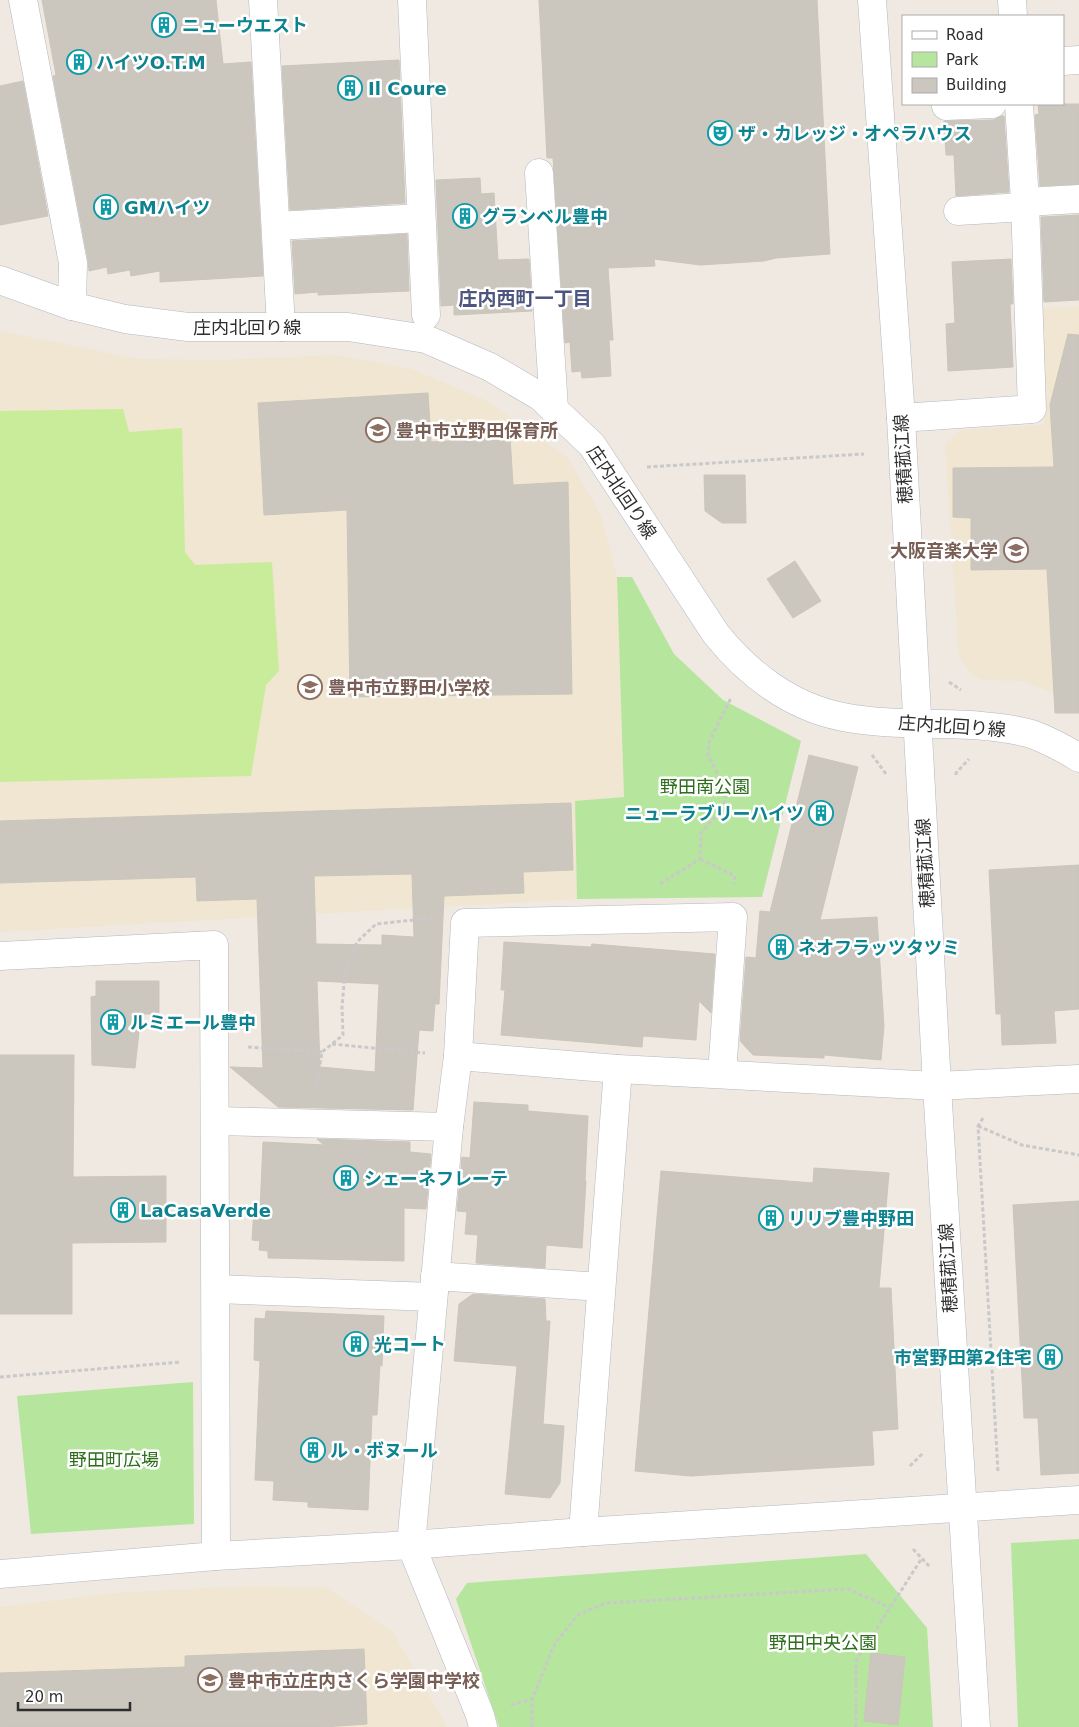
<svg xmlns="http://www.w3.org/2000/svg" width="1079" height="1727" font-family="'DejaVu Sans','Noto Sans JP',sans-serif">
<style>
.education{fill:#f0e6d1}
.green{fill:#b6e59e}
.pitch{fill:#c9ec9a}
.building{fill:#cbc7bf;stroke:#cbc5ba;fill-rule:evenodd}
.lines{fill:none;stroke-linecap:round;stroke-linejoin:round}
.minor-casing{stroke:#b4b7c1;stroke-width:29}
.path{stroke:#c9c9c9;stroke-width:3;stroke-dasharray:4 2.5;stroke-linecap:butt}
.minor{stroke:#fff;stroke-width:28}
.labels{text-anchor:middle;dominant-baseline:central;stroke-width:5;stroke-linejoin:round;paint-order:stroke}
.culture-label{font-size:18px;font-weight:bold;fill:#0d838f;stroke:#fff;text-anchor:start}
.street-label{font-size:18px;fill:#2e2e2e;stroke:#fff}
.education-label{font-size:18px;font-weight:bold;fill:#785e54;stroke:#fff;text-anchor:start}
.park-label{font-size:18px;fill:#2c6e1b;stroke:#fff}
.neighbourhood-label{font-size:19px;font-weight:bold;fill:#4d5680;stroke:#fff}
</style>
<rect width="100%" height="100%" fill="#efe9e1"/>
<g class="education">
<path d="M1079 306V703L1023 681 984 680 972 675 959 656 945 444 962 430 1044 425 1040 308Z"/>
<path d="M0 331 137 359 222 360 335 355 412 369 487 401 568 458 601 515 617 577 624 797 575 801 577 899 0 932Z"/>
<path d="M244 1586 325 1587 393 1632 447 1727H0V1607L116 1593Z"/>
</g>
<g class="green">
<path d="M617 577H632L674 654 723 700 801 741 762 897 577 899 575 801 624 797Z"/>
<path d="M193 1382 194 1524 31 1534 17 1396Z"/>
<path d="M1079 1539V1727H1018L1011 1543Z"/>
<path d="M866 1554 927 1628 933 1727H499L456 1599 467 1583Z"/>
</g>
<path class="pitch" d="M123 409 129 432 182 428 185 552 195 565 272 562 279 671 266 685 251 776 0 782V411Z"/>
<g class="building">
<path d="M42 0H216L223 64 251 62 263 276 160 282V271L131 276 130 270 108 274 107 267 89 271 88 260 53 76 56 75Z"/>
<path d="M539 0H817L830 254 776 258 764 261 700 265 654 259 655 266 608 268 613 340H609L611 376 582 378 581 371 572 372 570 342 565 343 553 158H547Z"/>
<path d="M399 60 405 203 290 210 282 66Z"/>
<path d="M23 81 48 216 0 225V86Z"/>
<path d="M1038 104H1079V184L1040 186 1035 115 1039 114Z"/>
<path d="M1001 116H1004L1009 192 956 196 954 155H946L944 121 993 120Z"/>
<path d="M480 178 481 194 494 193 498 260 529 259 532 311 454 315V305L441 306 436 180Z"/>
<path d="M1079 215V300L1044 302 1041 217Z"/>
<path d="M407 234 409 291 318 295V292L295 294 292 241Z"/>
<path d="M1011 259 1013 304H1010L1013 367 948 371 946 324 955 323 952 262Z"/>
<path d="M1068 334 1079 335V713H1055L1047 569 971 570V518L953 517V468L1054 467 1050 405Z"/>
<path d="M428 393 431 442 510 437 513 485 568 482 572 694 350 697 347 510 264 515 258 403Z"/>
<path d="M704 475H745L746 523H722L705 511Z"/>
<path d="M795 561 821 601 793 618 767 579Z"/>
<path d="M809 755 858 767 820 920 877 917 884 1026 881 1060 824 1055V1058L753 1055 740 1041 746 957 756 958 760 911 770 912Z"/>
<path d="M571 803 573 870 523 872 524 893 444 896 439 1004H435L433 1031 419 1030 413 1110 278 1107 230 1067 263 1068 257 899 197 901 196 877 0 883V821ZM412 874 414 937 382 935V945L316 944 314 876ZM317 981 379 984 375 1072 320 1067Z"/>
<path d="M1079 865V1009L1054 1011 1056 1043 1002 1045 1001 1014H996L989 870Z"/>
<path d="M504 942 591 947 592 944 715 954 711 1013 699 1001 696 1040 643 1036 642 1047 501 1035 505 990H501Z"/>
<path d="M96 981H159V1014H141L135 1068 92 1065 91 997 96 996Z"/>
<path d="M0 1055H74L73 1177 166 1176V1242L72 1243V1314H0Z"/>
<path d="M474 1102 528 1105V1111L588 1116 585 1181H586L582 1248 546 1245 545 1268 476 1263 478 1235 465 1234 467 1212 457 1211 462 1157 470 1158Z"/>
<path d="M317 1139 410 1142V1152L431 1154 426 1209 404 1208V1261L268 1258V1251L259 1250 260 1241 252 1240 254 1210 260 1211 263 1142 324 1145Z"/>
<path d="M814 1168 889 1173 879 1288H891L898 1429 872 1431 874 1465 691 1476 635 1471 661 1171 813 1183Z"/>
<path d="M1079 1201V1473L1041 1475 1038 1418H1024L1013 1205Z"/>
<path d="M473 1294 545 1299 546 1321H550L543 1424 564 1426 560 1483 550 1498 505 1494 517 1366 454 1361 459 1304Z"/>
<path d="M266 1311 384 1316 382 1366 380 1365 377 1415H372L368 1510 308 1507V1502L273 1500 274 1481 255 1480 260 1361 254 1360 255 1318 265 1319Z"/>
<path d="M364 1649 367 1724 324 1727H0V1673L185 1667V1656Z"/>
<path d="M871 1653 905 1657 898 1725 864 1721Z"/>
</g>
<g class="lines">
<defs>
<g id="minor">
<path d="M23 0 73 263 72 306"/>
<path d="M263 0 281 327"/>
<path d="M412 0 426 315"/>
<path d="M872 0 901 418 937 1086 976 1727"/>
<path d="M1012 0 1013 16"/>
<path d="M1063 61 1079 60"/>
<path d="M946 106 992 104"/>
<path d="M539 173 554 409"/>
<path d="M1025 202 1079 199"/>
<path d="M958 211 1024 207"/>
<path d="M276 226 421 218"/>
<path d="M0 280 72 306 125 319 188 327H348L426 339 490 367 541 397 592 445 716 634C748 674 791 707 843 717 904 729 967 718 1028 733 1042 737 1067 750 1079 758"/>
<path d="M901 418 1032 409 1025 202 1019 104"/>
<path d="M0 956 214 945C216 1149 214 1352 216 1556"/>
<path d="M458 1056 618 1069 937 1086 1079 1079"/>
<path d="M216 1121 449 1127"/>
<path d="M435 1276 601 1287"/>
<path d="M216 1289 433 1297"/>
<path d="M583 1532 618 1069"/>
<path d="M0 1574 216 1556 411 1545 583 1532 1079 1500"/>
<path d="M483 1727 480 1715 411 1545 449 1127 458 1056 465 923 733 917 722 1074"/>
</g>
</defs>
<use href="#minor" class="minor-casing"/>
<g class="path">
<path d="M647 467 864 454"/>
<path d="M949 682 961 690"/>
<path d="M872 755 886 774"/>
<path d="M956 775V773L969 759"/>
<path d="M700 859 735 876 734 884"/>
<path d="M660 884 700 859 701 833 723 808 726 798 724 787 708 755 709 742 731 698"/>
<path d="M332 1044 425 1053"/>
<path d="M248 1047 322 1052"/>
<path d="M316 1090 322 1052 343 1035 342 1007 345 972 357 942 376 924 432 918"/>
<path d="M983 1118 978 1126 998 1472"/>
<path d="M978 1126 1022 1145 1079 1155"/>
<path d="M0 1377 181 1362"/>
<path d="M910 1466 923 1453"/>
<path d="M913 1549 930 1567"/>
<path d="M511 1705 532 1699"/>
<path d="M532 1727V1699L555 1643 579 1614 607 1603 848 1589 889 1607"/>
<path d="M856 1727V1661L922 1558"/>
</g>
<use href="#minor" class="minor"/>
</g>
<defs>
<symbol id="building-ring" viewBox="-11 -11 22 22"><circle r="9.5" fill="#fff" stroke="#0f9aa8" stroke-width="1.5"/><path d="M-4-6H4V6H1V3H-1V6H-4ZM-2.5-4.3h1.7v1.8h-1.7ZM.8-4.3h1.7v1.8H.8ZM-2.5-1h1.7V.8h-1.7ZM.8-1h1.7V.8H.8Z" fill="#0f9aa8"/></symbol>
<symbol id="theatre-ring" viewBox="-11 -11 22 22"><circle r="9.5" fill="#fff" stroke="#0f9aa8" stroke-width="1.5"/><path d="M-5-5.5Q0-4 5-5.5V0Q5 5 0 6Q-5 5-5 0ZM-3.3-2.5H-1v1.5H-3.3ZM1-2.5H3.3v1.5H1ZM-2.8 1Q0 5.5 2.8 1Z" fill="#0f9aa8"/></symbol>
<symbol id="school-ring" viewBox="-11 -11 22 22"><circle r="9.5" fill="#fff" stroke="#8d6e63" stroke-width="1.5"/><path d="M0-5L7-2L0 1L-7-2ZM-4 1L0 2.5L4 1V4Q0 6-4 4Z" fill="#8d6e63"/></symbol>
<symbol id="university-ring" viewBox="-11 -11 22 22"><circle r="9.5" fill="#fff" stroke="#8d6e63" stroke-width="1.5"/><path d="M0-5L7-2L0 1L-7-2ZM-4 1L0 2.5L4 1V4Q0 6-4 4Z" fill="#8d6e63"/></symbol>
</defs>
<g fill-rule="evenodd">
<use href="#building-ring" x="150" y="11" width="28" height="28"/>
<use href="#building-ring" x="65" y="48" width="28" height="28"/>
<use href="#building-ring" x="336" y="74" width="28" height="28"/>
<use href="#theatre-ring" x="706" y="119" width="28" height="28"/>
<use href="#building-ring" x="92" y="193" width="28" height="28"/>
<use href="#building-ring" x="451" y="202" width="28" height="28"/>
<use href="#school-ring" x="364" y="416" width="28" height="28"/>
<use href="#university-ring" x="1002" y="536" width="28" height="28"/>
<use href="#school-ring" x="296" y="673" width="28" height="28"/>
<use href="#building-ring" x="807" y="799" width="28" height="28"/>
<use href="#building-ring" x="767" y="933" width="28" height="28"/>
<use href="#building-ring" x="99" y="1008" width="28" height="28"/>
<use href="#building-ring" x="332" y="1164" width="28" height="28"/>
<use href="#building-ring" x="109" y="1196" width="28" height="28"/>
<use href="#building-ring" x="757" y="1204" width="28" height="28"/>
<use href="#building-ring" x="342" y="1330" width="28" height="28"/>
<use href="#building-ring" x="1036" y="1343" width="28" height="28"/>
<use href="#building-ring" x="299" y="1436" width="28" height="28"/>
<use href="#school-ring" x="196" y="1666" width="28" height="28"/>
</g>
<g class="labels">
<g class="culture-label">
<text x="182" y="25">ニューウエスト</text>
<text x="96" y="62">ハイツO.T.M</text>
<text x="368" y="88">Il Coure</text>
<text x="738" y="133">ザ・カレッジ・オペラハウス</text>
<text x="124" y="207">GMハイツ</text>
<text x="482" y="216">グランベル豊中</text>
<text x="804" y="813" text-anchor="end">ニューラブリーハイツ</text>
<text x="798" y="947">ネオフラッツタツミ</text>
<text x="130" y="1022">ルミエール豊中</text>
<text x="364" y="1178">シェーネフレーテ</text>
<text x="140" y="1210">LaCasaVerde</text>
<text x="788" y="1218">リリブ豊中野田</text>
<text x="374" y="1344">光コート</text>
<text x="1032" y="1357" text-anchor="end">市営野田第2住宅</text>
<text x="330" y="1450">ル・ボヌール</text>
</g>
<g class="street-label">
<text x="247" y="327">庄内北回り線</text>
<text transform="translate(903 459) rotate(-93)">穂積菰江線</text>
<text transform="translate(622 492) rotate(56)">庄内北回り線</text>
<text transform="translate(952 726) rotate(4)">庄内北回り線</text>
<text transform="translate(925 863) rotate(-93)">穂積菰江線</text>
<text transform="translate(948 1268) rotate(-93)">穂積菰江線</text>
</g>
<g class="education-label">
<text x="396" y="430">豊中市立野田保育所</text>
<text x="998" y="550" text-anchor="end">大阪音楽大学</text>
<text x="328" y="687">豊中市立野田小学校</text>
<text x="228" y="1680">豊中市立庄内さくら学園中学校</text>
</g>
<g class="park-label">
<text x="705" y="786">野田南公園</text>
<text x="114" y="1459">野田町広場</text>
<text x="823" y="1642">野田中央公園</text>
</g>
<g class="neighbourhood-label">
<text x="525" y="298">庄内西町一丁目</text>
</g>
</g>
<rect x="902" y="15" width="162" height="90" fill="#ffffff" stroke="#ababab"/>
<rect x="912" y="31" width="25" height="8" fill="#ffffff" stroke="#ababab"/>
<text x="946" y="40" font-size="15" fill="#2e2e2e">Road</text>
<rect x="912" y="52" width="25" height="15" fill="#b6e59e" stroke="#ababab"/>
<text x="946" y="65" font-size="15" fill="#2e2e2e">Park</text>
<rect x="912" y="78" width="25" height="15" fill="#cbc7bf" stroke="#ababab"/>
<text x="946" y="90" font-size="15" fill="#2e2e2e">Building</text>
<path d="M18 1702v8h112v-8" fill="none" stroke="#2e2e2e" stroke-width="2.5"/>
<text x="25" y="1702" font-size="15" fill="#2e2e2e" stroke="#ffffff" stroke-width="4" paint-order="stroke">20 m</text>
</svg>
